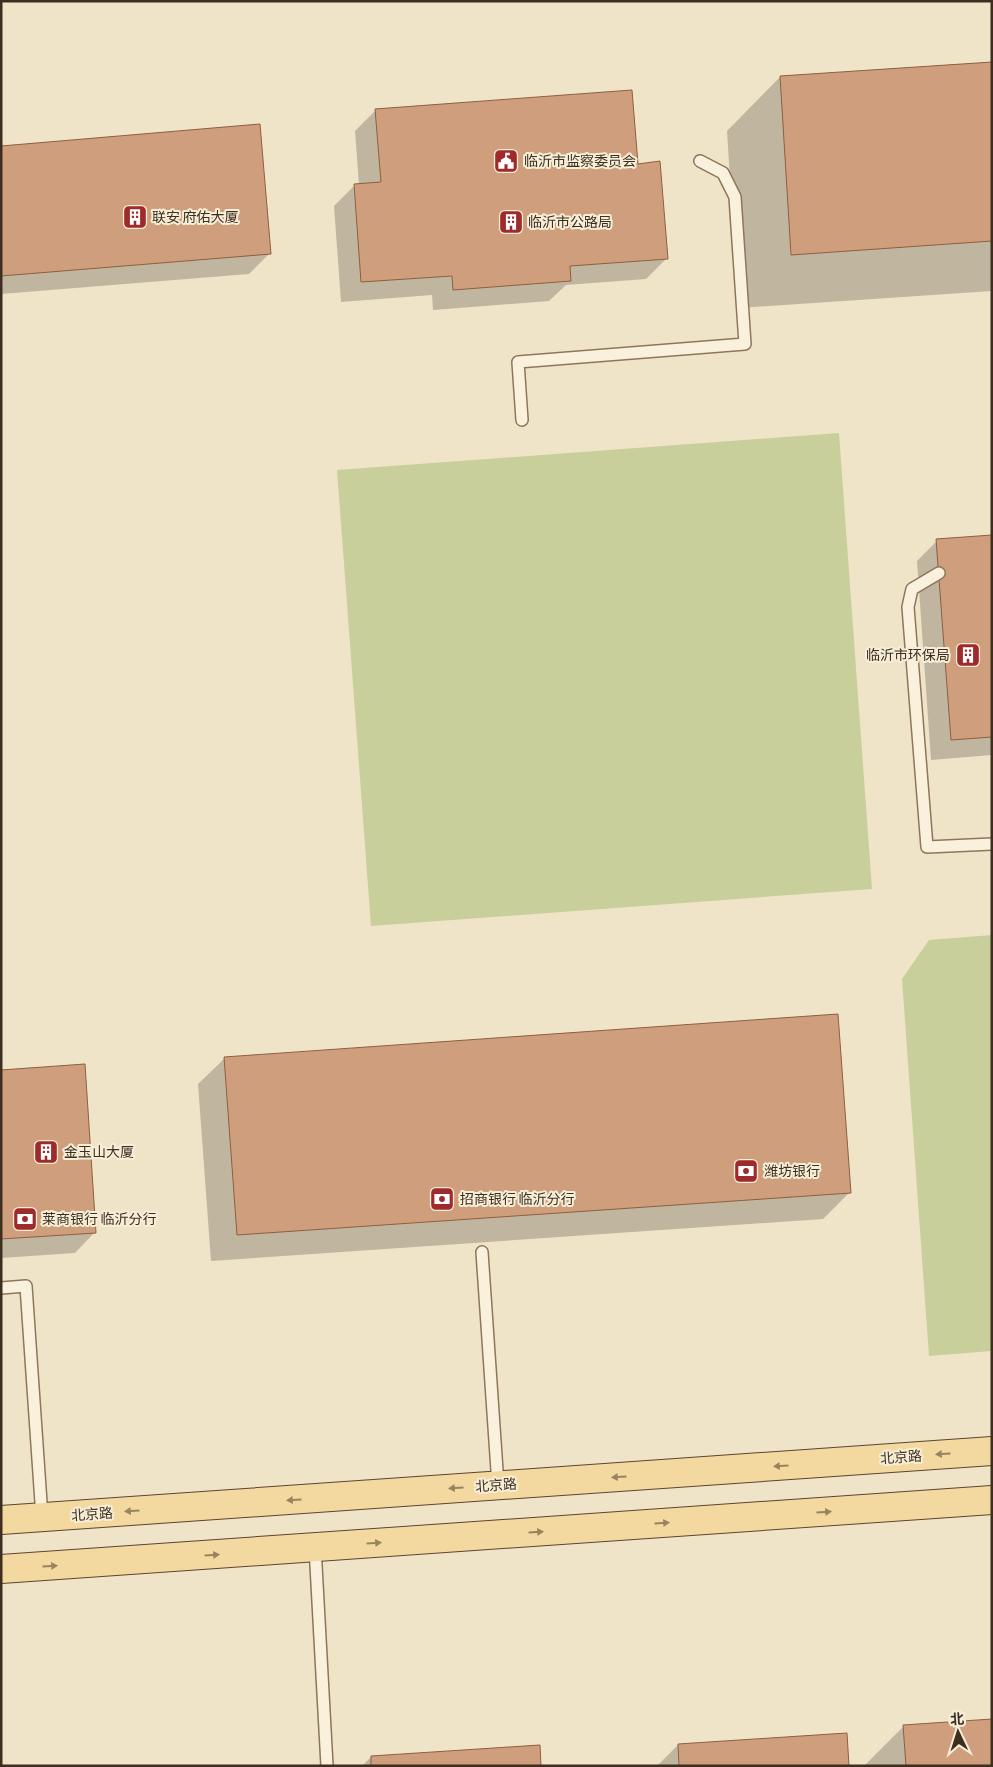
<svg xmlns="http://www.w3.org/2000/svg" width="993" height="1767" font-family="'Crimson Pro','Noto Sans SC',serif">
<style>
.green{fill:#c9cf9b}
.shadow{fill:#0003}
.building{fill:#cf9f7d;stroke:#8d5f41}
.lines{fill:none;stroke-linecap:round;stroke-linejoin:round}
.service-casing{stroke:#8d765c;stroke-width:14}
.primary-casing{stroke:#5b4430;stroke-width:30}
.service{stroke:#faf1dc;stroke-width:11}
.primary{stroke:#f3d9a0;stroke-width:28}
.oneway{fill:#988460}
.labels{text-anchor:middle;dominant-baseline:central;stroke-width:4;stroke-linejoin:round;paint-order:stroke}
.poi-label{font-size:14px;fill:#3d2e20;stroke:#f7eed8;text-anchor:start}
.street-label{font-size:14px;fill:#3d2e20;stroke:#f7eed8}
</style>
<rect width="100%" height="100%" fill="#f0e4c8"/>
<g class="green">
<path d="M839 433 872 889 371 926 337 470Z"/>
<path d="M992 935V1351L929 1356 902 979 929 940Z"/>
</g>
<g class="shadow">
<path d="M992 63V291L738 308 727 131 780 77Z"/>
<path d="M376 110 637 165 666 259 646 279 566 285 549 301 433 310 432 295 341 302 334 206 354 186 359 185 355 131Z"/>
<path d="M1 147 270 253 249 274 1 294Z"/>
<path d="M992 536V755L931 760 917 561 937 541Z"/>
<path d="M225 1058 849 1193 823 1219 211 1261 198 1084Z"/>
<path d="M1 1071 95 1232 75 1253 1 1258Z"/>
<path d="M904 1726 992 1766H864Z"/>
<path d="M678 1745 848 1766H657Z"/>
<path d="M371 1757 540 1766H362Z"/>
</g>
<g class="building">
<path d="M992 62V241L791 255 780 76Z"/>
<path d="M632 90 638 164 660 161 668 259 570 266 571 281 453 290 452 276 361 282 354 184 381 182 375 109Z"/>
<path d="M260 124 271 254 1 276V146Z"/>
<path d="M992 535V737L951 740 936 539Z"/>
<path d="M838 1014 851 1193 237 1235 224 1057Z"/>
<path d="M85 1064 96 1233 1 1239V1070Z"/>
<path d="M992 1719V1766H906L903 1725Z"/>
<path d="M847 1733 849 1766H679L678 1744Z"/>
<path d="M540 1745 541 1766H371V1756Z"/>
</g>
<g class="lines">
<defs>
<g id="service">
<path d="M522 420 518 362 745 344 735 197 723 173 700 161"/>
<path d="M939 573 912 589 908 607 927 847 992 844"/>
<path d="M482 1252 498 1485"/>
<path d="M1 1288 26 1286 42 1517"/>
<path d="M315 1547 327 1766"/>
</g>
<g id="primary">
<path d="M1 1520 992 1451"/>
<path d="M1 1569 992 1500"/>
</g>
</defs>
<use href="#service" class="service-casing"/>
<use href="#primary" class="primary-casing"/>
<use href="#service" class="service"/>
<use href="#primary" class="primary"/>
</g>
<defs><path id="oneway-solid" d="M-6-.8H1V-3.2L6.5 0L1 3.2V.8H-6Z" transform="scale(1.25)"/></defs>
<g class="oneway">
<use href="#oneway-solid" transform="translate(943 1454) rotate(176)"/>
<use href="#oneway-solid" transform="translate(781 1466) rotate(176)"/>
<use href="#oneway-solid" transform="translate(619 1477) rotate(176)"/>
<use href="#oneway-solid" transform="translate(456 1488) rotate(176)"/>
<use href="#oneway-solid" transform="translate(294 1500) rotate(176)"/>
<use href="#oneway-solid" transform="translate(132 1511) rotate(176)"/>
<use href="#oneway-solid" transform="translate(824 1512) rotate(-4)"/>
<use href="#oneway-solid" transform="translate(662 1523) rotate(-4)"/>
<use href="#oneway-solid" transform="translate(536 1532) rotate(-4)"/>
<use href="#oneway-solid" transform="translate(374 1543) rotate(-4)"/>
<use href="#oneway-solid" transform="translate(212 1555) rotate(-4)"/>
<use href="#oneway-solid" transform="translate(50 1566) rotate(-4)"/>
</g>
<defs>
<symbol id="civic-square" viewBox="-11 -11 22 22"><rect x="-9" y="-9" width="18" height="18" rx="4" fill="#9e2a2b" stroke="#f7eed8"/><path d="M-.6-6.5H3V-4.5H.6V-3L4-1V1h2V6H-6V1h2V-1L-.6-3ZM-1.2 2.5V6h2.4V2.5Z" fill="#fff"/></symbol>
<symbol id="building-square" viewBox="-11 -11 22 22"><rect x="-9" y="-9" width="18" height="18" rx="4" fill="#9e2a2b" stroke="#f7eed8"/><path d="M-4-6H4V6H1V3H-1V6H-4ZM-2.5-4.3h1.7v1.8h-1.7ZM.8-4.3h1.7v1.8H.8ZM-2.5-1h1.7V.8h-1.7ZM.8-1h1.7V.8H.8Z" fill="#fff"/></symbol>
<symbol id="bank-square" viewBox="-11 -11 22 22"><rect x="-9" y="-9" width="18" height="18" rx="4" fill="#9e2a2b" stroke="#f7eed8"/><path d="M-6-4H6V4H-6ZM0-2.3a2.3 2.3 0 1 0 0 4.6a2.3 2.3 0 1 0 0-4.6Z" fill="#fff"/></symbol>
</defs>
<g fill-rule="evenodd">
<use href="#civic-square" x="492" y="147" width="28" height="28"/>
<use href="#building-square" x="121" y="203" width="28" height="28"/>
<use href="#building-square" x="497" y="208" width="28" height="28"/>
<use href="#building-square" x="954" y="641" width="28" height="28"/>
<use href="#building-square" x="32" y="1138" width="28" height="28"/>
<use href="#bank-square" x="732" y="1157" width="28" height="28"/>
<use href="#bank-square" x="428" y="1185" width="28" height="28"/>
<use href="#bank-square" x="11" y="1205" width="28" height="28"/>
</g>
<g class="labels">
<g class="poi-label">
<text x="524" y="161">临沂市监察委员会</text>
<text x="152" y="217">联安 府佑大厦</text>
<text x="528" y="222">临沂市公路局</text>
<text x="950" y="655" text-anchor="end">临沂市环保局</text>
<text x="64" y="1152">金玉山大厦</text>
<text x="764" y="1171">潍坊银行</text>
<text x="460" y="1199">招商银行 临沂分行</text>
<text x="42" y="1219">莱商银行 临沂分行</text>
</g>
<g class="street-label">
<text transform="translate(901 1457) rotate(-4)">北京路</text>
<text transform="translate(496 1485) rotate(-4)">北京路</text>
<text transform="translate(92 1514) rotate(-4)">北京路</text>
</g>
</g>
<rect width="993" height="1767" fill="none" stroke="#3d2e20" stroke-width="5"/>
<g transform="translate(958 1732) rotate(356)" stroke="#f7eed8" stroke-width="4" paint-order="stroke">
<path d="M0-4L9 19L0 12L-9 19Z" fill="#3d2e20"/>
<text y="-8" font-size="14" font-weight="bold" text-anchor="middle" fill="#3d2e20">北</text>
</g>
</svg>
